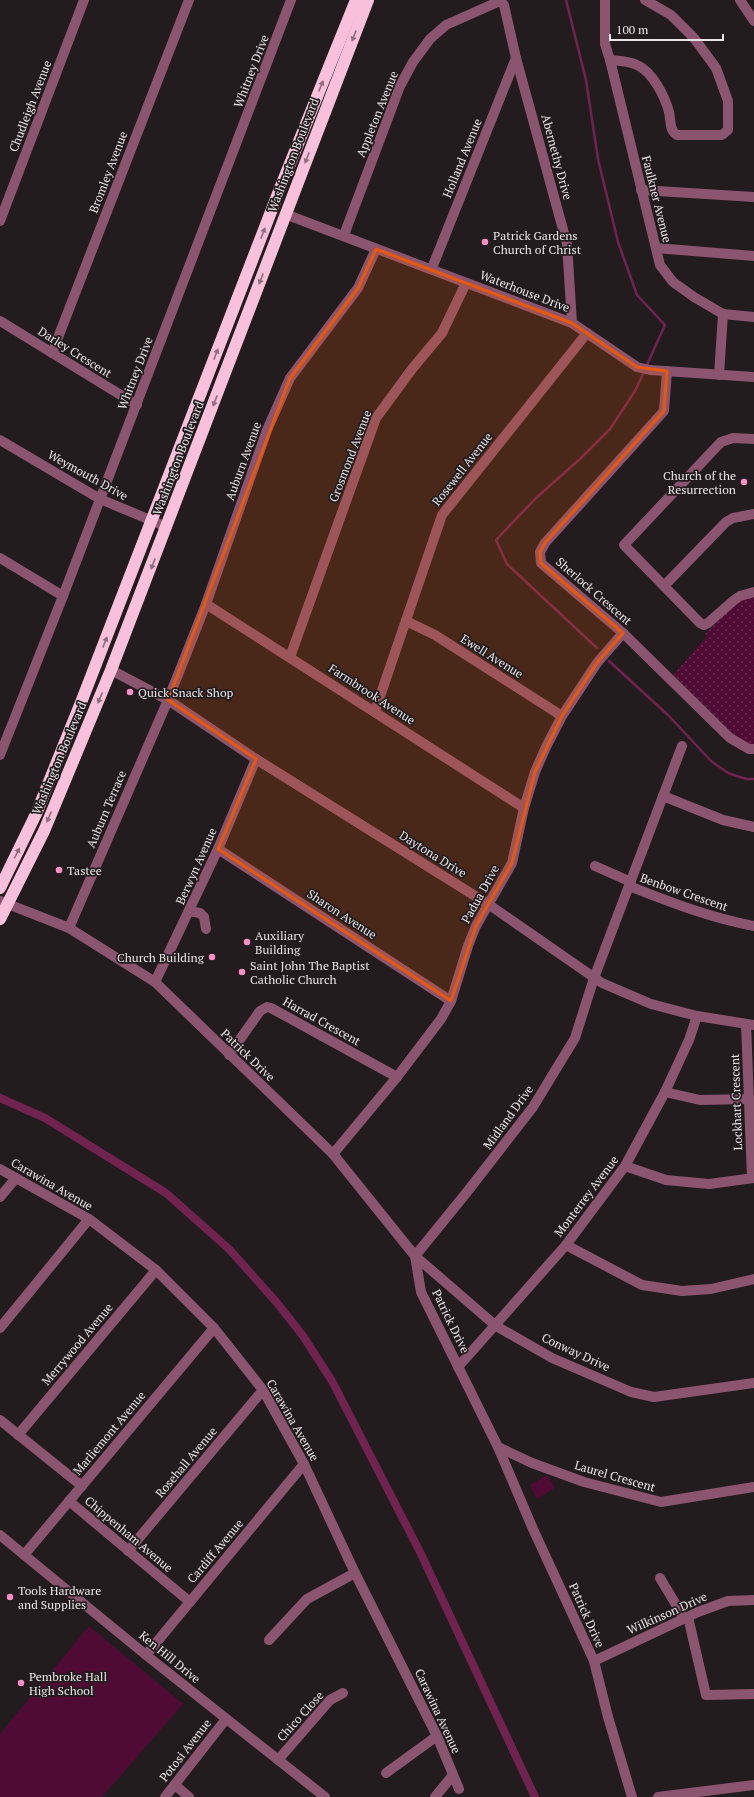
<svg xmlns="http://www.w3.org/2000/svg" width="754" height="1797" font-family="'PT Serif',serif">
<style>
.grass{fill:url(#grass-dots)}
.green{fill:#500b35}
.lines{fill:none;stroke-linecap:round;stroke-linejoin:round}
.stream{stroke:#71234f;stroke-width:2.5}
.canal{stroke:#71234f;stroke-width:8}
.minor{stroke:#8b546f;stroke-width:10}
.highway{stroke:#f8c0da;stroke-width:12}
.oneway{fill:#8d6e7c}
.marked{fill:#e8590c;fill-opacity:0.2;stroke:#e8590c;stroke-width:3;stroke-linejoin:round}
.poi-dot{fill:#fa8fc6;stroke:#221c1e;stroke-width:1.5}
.labels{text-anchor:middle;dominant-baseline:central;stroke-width:3.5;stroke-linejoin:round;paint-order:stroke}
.street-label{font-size:12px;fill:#e9e5e7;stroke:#221c1e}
.poi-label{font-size:12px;fill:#e9e5e7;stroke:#221c1e;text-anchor:start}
</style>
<defs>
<pattern id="grass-dots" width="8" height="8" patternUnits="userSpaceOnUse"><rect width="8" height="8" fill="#500b35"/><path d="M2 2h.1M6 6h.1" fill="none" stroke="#692e52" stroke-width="1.8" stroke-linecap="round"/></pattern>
</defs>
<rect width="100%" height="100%" fill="#221c1e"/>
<path class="grass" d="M754 597V745L746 743 738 738 673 675 707 636 705 634 739 601Z"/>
<g class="green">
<path d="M547 1475 555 1488 537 1499 530 1485Z"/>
<path d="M89 1626 183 1704 102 1797H0V1734Z"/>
</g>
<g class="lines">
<g class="stream">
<path d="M566 0 586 80 598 159 618 242 637 295 665 325 646 367"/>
<path d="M597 648 507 564 496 540 536 498 581 458 610 429 635 391 644 372"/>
<path d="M609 661 669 716 711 761 728 773 746 779H754"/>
</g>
<path class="canal" d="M0 1098 45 1118 166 1193 229 1249 278 1304 303 1336 332 1381 421 1554 535 1797"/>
<g class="minor">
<path d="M605 0V44L610 60 660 265 673 282 694 297 723 314 754 317"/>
<path d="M740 0 754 21"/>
<path d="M610 60C619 61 629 61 637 65 653 72 665 97 669 112 671 120 669 130 677 135H722L728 130V101L716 68 694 38 671 15 645 0"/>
<path d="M641 190 754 197"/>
<path d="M285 214 572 323 637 367 650 370 754 377"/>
<path d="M0 221 84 0"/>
<path d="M344 235 400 86 413 62 430 39 446 25 500 1 504 5 516 58 567 244 572 323"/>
<path d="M656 248 754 256"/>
<path d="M432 268 516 58"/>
<path d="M0 321 137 405"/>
<path d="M52 353 189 0"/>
<path d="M667 371 664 411 545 543 540 552 541 563 623 633 730 738 749 749H754"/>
<path d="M719 375 723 314"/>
<path d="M754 439 733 438 721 442 624 545 700 623 704 625 708 623 733 601 740 596 754 592"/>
<path d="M0 440 100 499 167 527"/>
<path d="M0 558 63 596"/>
<path d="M664 586 726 522 733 518 754 514"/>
<path d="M206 604 524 808"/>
<path d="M406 621 435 635 562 716"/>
<path d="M290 657 376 418 412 369 442 333 466 283"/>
<path d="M111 670 168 700 256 759 488 904 602 983 651 1004 697 1016 754 1025"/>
<path d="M375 711 442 515 587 333"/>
<path d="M0 755 63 596 291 0"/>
<path d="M663 796 723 820 754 827"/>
<path d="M218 849 451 1001"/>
<path d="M595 866 631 882"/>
<path d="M629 886C670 902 710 918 754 926"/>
<path d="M0 901 69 928 155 982 333 1154 415 1256 421 1292 498 1447 533 1529 594 1661 608 1717 632 1797"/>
<path d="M189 911 200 913 204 917 206 929"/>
<path d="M69 928 168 700 206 604 267 430 290 378 358 288 376 249"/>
<path d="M155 982 218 849 256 759"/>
<path d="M746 1024 752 1178"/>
<path d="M229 1055 260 1011 267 1007 271 1008 397 1077"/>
<path d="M665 1092 700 1100 750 1099"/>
<path d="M333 1154 397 1077 441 1019 451 1001 468 946 476 926 512 863 524 808 535 772 546 747 562 716 597 663 623 633"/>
<path d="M625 1166 666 1180 709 1184 754 1178"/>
<path d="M0 1169 89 1219 156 1270 214 1328 263 1390 304 1464 355 1573 437 1736 459 1789"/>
<path d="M0 1197 16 1178"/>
<path d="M566 1245 642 1285 682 1291 711 1289 754 1279"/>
<path d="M415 1256 467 1192 533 1107 575 1038 594 978 682 746"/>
<path d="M415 1256 496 1326 552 1358 631 1392 654 1397 754 1383"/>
<path d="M0 1328 89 1219"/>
<path d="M458 1367 566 1245 625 1166 665 1092 689 1040 697 1016"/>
<path d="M0 1420 82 1486"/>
<path d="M18 1435 156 1270"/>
<path d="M498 1447 532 1463 584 1482 661 1502 754 1487"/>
<path d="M69 1501 190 1602"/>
<path d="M0 1535 146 1655 325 1797"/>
<path d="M128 1551 263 1390"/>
<path d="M24 1555 214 1328"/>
<path d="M660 1578 684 1618"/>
<path d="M688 1617 706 1695 754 1694"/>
<path d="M269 1640 307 1599 355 1573"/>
<path d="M146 1655 304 1464"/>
<path d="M594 1661 698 1612 728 1601 754 1600"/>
<path d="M278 1760 330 1700 343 1693"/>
<path d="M386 1773 437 1736"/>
<path d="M175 1785 189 1797"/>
<path d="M165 1797 226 1719"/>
<path d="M435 1797 453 1775"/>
<path d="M658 1797 754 1785"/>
</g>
<g class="highway">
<path d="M0 888 36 814 82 700 279 191 356 0"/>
<path d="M0 919 44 831 111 670 368 0"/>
</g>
</g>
<defs><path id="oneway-solid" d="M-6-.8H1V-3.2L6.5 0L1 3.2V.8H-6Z"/></defs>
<g class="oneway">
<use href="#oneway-solid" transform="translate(354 36) rotate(111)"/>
<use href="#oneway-solid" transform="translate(321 86) rotate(-68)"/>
<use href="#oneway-solid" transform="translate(307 158) rotate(111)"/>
<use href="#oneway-solid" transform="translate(263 233) rotate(-69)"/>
<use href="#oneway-solid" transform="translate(261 279) rotate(111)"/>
<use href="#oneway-solid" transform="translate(216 354) rotate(-69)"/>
<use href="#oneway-solid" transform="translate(215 401) rotate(111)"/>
<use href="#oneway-solid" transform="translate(153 564) rotate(111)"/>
<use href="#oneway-solid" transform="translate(105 642) rotate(-69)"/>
<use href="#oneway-solid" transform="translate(100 698) rotate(113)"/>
<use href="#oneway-solid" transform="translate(49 817) rotate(113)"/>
<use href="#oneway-solid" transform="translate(17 853) rotate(-64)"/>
</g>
<path class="marked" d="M376 249 572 323 637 367 667 371 664 411 545 543 540 552 541 563 623 633 597 663 562 716 535 772 512 863 476 926 451 1001 218 849 256 759 168 700 290 378 358 288Z"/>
<g class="poi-dot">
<circle cx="485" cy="242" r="4"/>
<circle cx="744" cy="482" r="4"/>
<circle cx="130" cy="692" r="4"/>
<circle cx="59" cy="870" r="4"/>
<circle cx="247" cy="942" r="4"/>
<circle cx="212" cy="957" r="4"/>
<circle cx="242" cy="972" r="4"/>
<circle cx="10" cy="1597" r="4"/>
<circle cx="21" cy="1683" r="4"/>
</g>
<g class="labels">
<g class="street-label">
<text transform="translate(251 71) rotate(-69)">Whitney Drive</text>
<text transform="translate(30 106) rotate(-69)">Chudleigh Avenue</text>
<text transform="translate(377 114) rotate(-68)">Appleton Avenue</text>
<text transform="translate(293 155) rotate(-69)">Washington Boulevard</text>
<text transform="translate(557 157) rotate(75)">Abernethy Drive</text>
<text transform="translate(462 158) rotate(-68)">Holland Avenue</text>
<text transform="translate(108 172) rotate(-69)">Bromley Avenue</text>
<text transform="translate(657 199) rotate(76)">Faulkner Avenue</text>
<text transform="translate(525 291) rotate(21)">Waterhouse Drive</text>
<text transform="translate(75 352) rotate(32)">Darley Crescent</text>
<text transform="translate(135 373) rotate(-69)">Whitney Drive</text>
<text transform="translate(350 456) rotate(-69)">Grosmond Avenue</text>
<text transform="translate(178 458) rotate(-69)">Washington Boulevard</text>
<text transform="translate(243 461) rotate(-70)">Auburn Avenue</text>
<text transform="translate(462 469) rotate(-52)">Rosewell Avenue</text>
<text transform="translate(88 475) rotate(29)">Weymouth Drive</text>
<text transform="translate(594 591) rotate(41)">Sherlock Crescent</text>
<text transform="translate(492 656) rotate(32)">Ewell Avenue</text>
<text transform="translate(372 694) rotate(33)">Farmbrook Avenue</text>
<text transform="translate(59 758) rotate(-67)">Washington Boulevard</text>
<text transform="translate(106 809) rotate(-67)">Auburn Terrace</text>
<text transform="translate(433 854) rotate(32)">Daytona Drive</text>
<text transform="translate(196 866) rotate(-66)">Berwyn Avenue</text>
<text transform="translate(684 892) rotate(19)">Benbow Crescent</text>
<text transform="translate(480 894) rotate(-61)">Padua Drive</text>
<text transform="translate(342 914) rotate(33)">Sharon Avenue</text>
<text transform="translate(322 1021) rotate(29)">Harrad Crescent</text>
<text transform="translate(248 1055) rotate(44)">Patrick Drive</text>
<text transform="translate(736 1102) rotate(-92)">Lockhart Crescent</text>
<text transform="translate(508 1117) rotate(-54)">Midland Drive</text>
<text transform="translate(52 1184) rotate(30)">Carawina Avenue</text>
<text transform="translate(586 1196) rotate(-53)">Monterrey Avenue</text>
<text transform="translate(451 1321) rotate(64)">Patrick Drive</text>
<text transform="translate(77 1344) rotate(-50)">Merrywood Avenue</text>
<text transform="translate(576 1352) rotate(25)">Conway Drive</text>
<text transform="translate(293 1420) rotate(60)">Carawina Avenue</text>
<text transform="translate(109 1433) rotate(-50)">Marliemont Avenue</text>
<text transform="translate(186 1462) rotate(-50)">Rosehall Avenue</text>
<text transform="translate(615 1476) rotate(16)">Laurel Crescent</text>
<text transform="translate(129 1534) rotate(40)">Chippenham Avenue</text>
<text transform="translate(215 1551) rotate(-50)">Cardiff Avenue</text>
<text transform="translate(667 1613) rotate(-24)">Wilkinson Drive</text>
<text transform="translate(587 1615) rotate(66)">Patrick Drive</text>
<text transform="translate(170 1657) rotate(39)">Ken Hill Drive</text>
<text transform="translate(438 1711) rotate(65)">Carawina Avenue</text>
<text transform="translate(300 1716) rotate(-48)">Chico Close</text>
<text transform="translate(185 1750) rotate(-52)">Potosi Avenue</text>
</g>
<g class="poi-label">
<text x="493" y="235">Patrick Gardens<tspan x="493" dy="14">Church of Christ</tspan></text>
<text x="736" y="475" text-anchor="end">Church of the<tspan x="736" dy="14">Resurrection</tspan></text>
<text x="138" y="692">Quick Snack Shop</text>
<text x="67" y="870">Tastee</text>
<text x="255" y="935">Auxiliary<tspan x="255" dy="14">Building</tspan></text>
<text x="204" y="957" text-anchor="end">Church Building</text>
<text x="250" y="965">Saint John The Baptist<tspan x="250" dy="14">Catholic Church</tspan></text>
<text x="18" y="1590">Tools Hardware<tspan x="18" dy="14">and Supplies</tspan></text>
<text x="29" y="1676">Pembroke Hall<tspan x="29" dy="14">High School</tspan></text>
</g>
</g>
<path d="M610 34v6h113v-6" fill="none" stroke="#e9e5e7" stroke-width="2"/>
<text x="616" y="34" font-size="12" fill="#e9e5e7" stroke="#221c1e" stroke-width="3" paint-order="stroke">100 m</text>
</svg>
